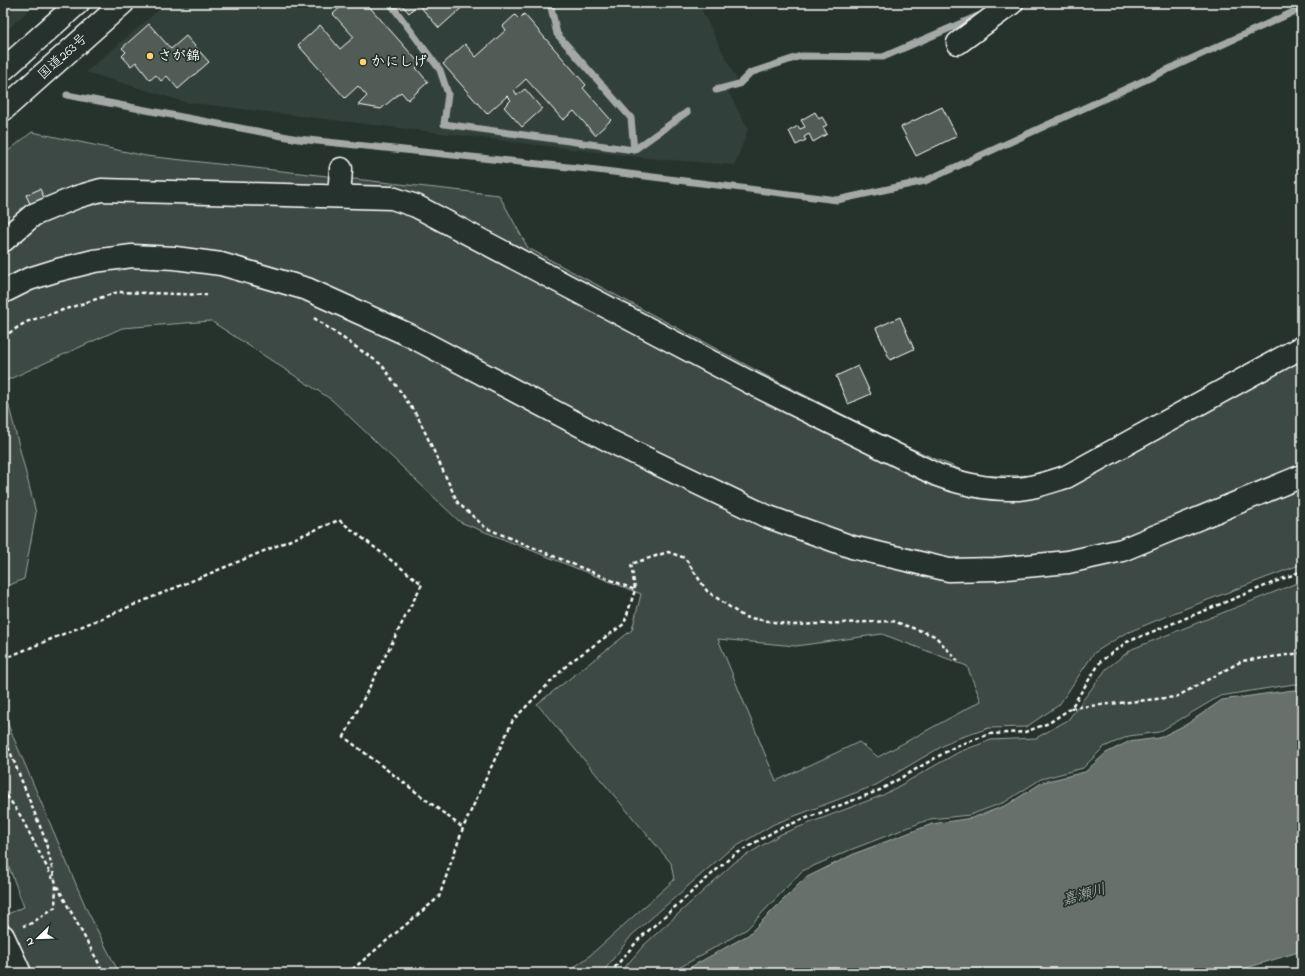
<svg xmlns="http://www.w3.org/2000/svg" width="1305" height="976" font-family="'Indie Flower','Klee One',sans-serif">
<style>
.built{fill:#333f3a}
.green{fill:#3e4944;stroke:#9ea4a2;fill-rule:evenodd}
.water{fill:#67706c;stroke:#a4a9a7}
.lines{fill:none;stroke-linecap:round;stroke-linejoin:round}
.stream{stroke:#a4a9a7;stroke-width:7}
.building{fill:#515c57;stroke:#fff}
.minor-casing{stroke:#fff;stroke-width:25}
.major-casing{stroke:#fff;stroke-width:25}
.highway-casing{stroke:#fff;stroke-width:25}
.path{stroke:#fff;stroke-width:2.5;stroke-dasharray:4 3;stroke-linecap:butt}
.minor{stroke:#26332d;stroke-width:22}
.major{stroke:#26332d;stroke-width:22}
.highway{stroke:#26332d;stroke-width:22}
.poi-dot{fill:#ffd166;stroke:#26332d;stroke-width:1.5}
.labels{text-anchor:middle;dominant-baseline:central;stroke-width:3.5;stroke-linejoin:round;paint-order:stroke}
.poi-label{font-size:14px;font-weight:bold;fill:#fff;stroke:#26332d;text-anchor:start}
.street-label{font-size:14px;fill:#fff;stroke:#26332d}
.water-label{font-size:15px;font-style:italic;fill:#b3b8b6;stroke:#26332d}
</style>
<rect width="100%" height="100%" fill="#26332d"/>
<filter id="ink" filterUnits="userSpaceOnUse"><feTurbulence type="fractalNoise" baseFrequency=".025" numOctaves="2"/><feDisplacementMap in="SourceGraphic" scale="8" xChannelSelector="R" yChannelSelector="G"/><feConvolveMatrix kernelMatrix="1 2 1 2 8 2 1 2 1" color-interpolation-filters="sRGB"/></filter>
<g filter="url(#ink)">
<g class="built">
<path d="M3 3H36L3 34Z"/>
<path d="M167 3H698L739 84 726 88 748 129 735 165 646 158 185 102 86 72Z"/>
</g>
<g class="green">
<path d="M32 132 146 156 499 195 528 248 765 375 903 445 976 476 1053 475 1302 338V564L1179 611 1124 634 1094 653 1059 705 1026 727 989 728 953 740 876 785 774 824 727 852 632 935 602 973H566L587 958 674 880 671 863 537 704 632 630 641 594 460 522 332 400 211 321 122 328 3 382V155ZM882 634 967 666 981 701 878 757 859 742 776 781 718 639 796 646Z"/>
<path d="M3 383 36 513 24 579 3 588Z"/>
<path d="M1302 581V686L1294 684 1220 696 1159 732 1129 736 1104 747 1083 768 1041 779 1005 802 970 815 930 819 850 850 802 871 747 929 670 973H620L644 945 735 862 781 834 883 795 959 752 991 740 1036 738 1068 720 1107 668 1132 649Z"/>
<path d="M3 713 87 910 119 973H3V916L24 907 3 851Z"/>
</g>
<path class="water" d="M1293 690 1302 692V951L1230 973H680L748 935 805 878 856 853 932 824 972 818 1007 805 1043 782 1085 772 1106 753 1128 742 1159 738 1187 724 1222 700Z"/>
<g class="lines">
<g class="stream">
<path d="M390 3 440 70 448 94 444 124 634 150 687 112"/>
<path d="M550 3 557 34 631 118 634 150"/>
<path d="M716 90 739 84 750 73 801 56 883 57 978 16"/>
<path d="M67 95 298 139 597 170 837 200 925 181 1302 8"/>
</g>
</g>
<g class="building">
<path d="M345 3H366L420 64 416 68 428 82 408 100 401 92 381 109 358 105 367 96 358 86 345 98 298 45 320 25 340 49 354 37 333 14Z"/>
<path d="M400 3H467L439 28 418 4 409 13Z"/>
<path d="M524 14 586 85 583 88 611 120 595 135 574 111 563 120 526 79 514 90 517 95 525 89 542 109 522 127 504 107 511 100 507 96 487 114 443 64 465 44 476 57 506 30 503 26 515 15 519 19Z"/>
<path d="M149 24 171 49 186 36 209 62 178 89 167 76 161 81 156 75 150 80 136 62 131 66 122 56 126 52 122 48Z"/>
<path d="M942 107 957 136 916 156 901 127Z"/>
<path d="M815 112 819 119 822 117 827 125 823 127 827 134 813 142 809 134 804 137 806 140 796 145 789 131 798 126 800 129 805 127 801 120Z"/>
<path d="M40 189 46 202 32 208 26 195Z"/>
<path d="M900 317 914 349 890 360 876 328Z"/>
<path d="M858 366 871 394 848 404 836 376Z"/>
</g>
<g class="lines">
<defs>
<g id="minor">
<path d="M958 43 1012 3"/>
<path d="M339 196 341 169"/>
<path d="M3 241 33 215 77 197 101 190 392 198 416 206 751 383 937 475C962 484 987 490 1014 489 1031 489 1049 482 1066 477L1302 347"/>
<path d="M3 292 29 279 58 270 94 261 132 256 175 258 221 264 307 289 409 335 610 441 766 516 852 547 949 570 996 569 1068 562 1122 550 1302 476"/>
</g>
<path id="major" d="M3 936 20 973"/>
<g id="highway">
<path d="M3 70 78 3"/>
<path d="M3 110 123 3"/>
</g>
</defs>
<use href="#minor" class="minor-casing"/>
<use href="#major" class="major-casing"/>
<use href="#highway" class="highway-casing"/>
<g class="path">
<path d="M314 318 382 365 418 417 458 503 486 528 635 590 624 624 569 663 513 720 463 828 439 897 348 973"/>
<path d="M3 337 26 322 118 292 207 295"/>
<path d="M635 589 631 564 668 552 685 558 707 591 744 617 792 625 893 621 935 636 958 661"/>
<path d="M3 659 339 520 422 584 344 737 463 828"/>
<path d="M1071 708 1176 697 1242 661 1302 653"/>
<path d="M3 734 45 839 56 884 55 907 32 923 23 926"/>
<path d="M3 790 20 815 53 879"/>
<path d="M57 886 104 973"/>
<path d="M610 973 639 939 731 857 778 829 880 790 956 746 990 734 1025 732 1049 723 1071 708 1101 661 1127 642 1302 571"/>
</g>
<use href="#minor" class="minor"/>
<use href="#major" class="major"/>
<use href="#highway" class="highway"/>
</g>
</g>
<g class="poi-dot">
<circle cx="150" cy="56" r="4"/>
<circle cx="363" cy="62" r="4"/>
</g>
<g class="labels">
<g class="poi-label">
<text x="158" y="56">さが錦</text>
<text x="371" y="62">かにしげ</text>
</g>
<g class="street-label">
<text transform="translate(63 57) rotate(-42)">国道263号</text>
</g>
<g class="water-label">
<text transform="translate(1084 895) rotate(-16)">嘉瀬川</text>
</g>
</g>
<rect width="1305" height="976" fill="none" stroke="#26332d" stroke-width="16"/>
<rect x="8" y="8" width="1289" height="960" fill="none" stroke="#fff" stroke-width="1.5" filter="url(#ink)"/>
<g transform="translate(38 938) rotate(247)" stroke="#26332d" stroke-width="3" paint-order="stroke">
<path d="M0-3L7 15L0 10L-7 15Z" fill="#ffffff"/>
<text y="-6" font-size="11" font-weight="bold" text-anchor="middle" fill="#ffffff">N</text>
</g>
</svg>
